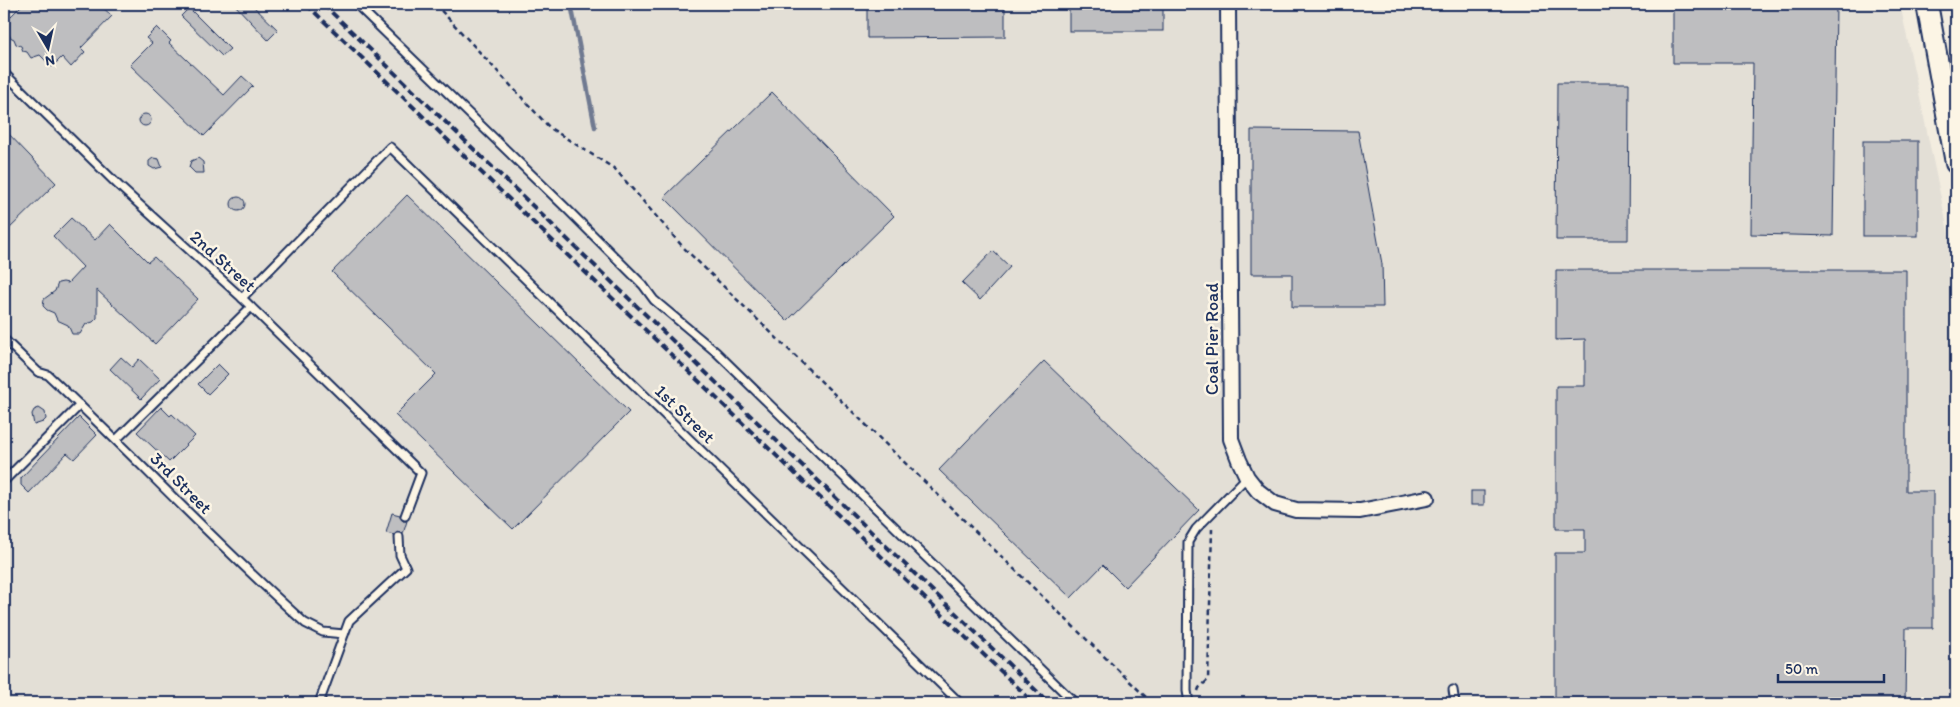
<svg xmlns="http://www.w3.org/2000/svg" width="1960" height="707" font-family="Itim,sans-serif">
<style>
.built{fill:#e3dfd6}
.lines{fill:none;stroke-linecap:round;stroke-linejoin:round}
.stream{stroke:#707a91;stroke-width:4.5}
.building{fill:#bebec0;stroke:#1b2f5e}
.service-casing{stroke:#1b2f5e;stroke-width:11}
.minor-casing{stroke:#1b2f5e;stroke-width:18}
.secondary-casing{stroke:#1b2f5e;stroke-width:24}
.path{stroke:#1b2f5e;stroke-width:2.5;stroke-dasharray:5 4;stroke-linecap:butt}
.service{stroke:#fcf5e5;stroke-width:7}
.minor{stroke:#fcf5e5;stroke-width:14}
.secondary{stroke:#fcf5e5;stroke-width:20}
.rail{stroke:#1b2f5e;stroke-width:4;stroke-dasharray:8 4;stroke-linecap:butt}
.labels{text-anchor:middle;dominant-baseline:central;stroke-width:5;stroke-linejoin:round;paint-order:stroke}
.street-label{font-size:18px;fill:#1b2f5e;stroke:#fcf5e5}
</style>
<rect width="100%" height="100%" fill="#f3ede0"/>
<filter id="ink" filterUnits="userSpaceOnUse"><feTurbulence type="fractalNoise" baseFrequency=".02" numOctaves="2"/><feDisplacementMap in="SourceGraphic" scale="10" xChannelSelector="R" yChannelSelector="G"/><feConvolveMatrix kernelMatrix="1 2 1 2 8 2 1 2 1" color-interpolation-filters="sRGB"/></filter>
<g filter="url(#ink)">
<path class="built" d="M4 4H1900L1956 269V703H4Z"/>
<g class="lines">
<path class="stream" d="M571 4 595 127"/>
</g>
<g class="building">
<path d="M23 4H99L112 16 81 48 85 52 71 67 62 57 52 67 40 55 31 58 27 52 23 51 21 46 16 44 14 39 10 37 8 33 4 31V23Z"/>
<path d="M234 4H251L278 30 268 40Z"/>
<path d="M867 4H1005V37L867 38Z"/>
<rect x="1069" y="4" width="94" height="27"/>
<path d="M1673 4H1836L1833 236 1751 234 1753 63H1673Z"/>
<path d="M189 8 230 49 222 56 181 16Z"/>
<path d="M157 27 171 41 169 43 224 95 242 76 253 86 204 136 130 65 152 43 146 38Z"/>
<path d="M1557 83H1629L1628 240H1556Z"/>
<path d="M772 92 894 216 787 321 664 197Z"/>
<circle cx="145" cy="120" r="6"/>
<path d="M4 129 56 183 4 234Z"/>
<path d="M1251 130 1358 131 1382 264 1383 307H1292V274H1251Z"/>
<rect x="1863" y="141" width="55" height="95"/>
<path d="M153 158 159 159 162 167 154 169 149 166V161Z"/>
<path d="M198 158 203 162 204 173H195L189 167 191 161Z"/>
<path d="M407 195 629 412 513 529 395 415 436 374 332 272Z"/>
<circle cx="238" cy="204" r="7"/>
<path d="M71 218 95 240 110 224 148 262 154 257 198 299 155 344 97 290V318L93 322 86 324 80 334H72L68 325 57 320 54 313 47 310 43 306 44 299 55 291 58 283 63 282 68 283 83 267 53 236Z"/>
<path d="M993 251 1010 267 980 300 962 283Z"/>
<path d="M1556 270H1906V491H1933V628H1906L1905 703H1555V553H1585V529H1556V386H1585V339L1556 340Z"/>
<path d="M121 357 132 367 139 359 160 379 141 399 110 369Z"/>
<path d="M1044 361 1199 510 1125 587 1103 565 1071 598 939 470Z"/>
<path d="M218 364 228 374 208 394 198 384Z"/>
<path d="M161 407 170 416 172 414 195 436 169 462 137 432Z"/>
<path d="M39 408 45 412 46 419 43 422 34 425 32 414 34 410Z"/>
<path d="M79 417 97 435 74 459 67 453 29 493 21 485V478Z"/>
<rect x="1471" y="491" width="13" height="14"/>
<path d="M392 513 400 515 403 521H407L403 534 399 532 394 535 386 533Z"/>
</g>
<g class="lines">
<defs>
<g id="service">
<path d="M356 4 566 208 643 285 654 300 716 352 1075 703"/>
<path d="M4 73 118 185 242 298 421 473 405 516"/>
<path d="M242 298 390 147 960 703"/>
<path d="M4 339 38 372 48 375C135 456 216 544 305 623L323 632 344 634"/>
<path d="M117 439 251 307"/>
<path d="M4 481 80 405"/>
<path d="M1453 690 1455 703"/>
<path d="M319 703 349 621 406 568 400 555 399 537"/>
<path d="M1189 703 1187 691 1188 542 1196 529 1247 477"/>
</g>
<path id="minor" d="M1228 4 1231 439 1239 460 1247 477 1258 491 1275 504 1296 510 1360 511 1427 498"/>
<path id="secondary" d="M1927 4 1956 163"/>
</defs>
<use href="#service" class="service-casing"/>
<use href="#minor" class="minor-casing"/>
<use href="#secondary" class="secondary-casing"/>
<g class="path">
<path d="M435 4 550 128 615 169 683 247 1152 703"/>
<path d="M1198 691 1199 688 1208 680 1212 529"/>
</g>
<use href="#service" class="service"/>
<use href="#minor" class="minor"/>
<use href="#secondary" class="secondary"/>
<g class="rail">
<path d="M306 4 1034 703"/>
<path d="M323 4 1049 703"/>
</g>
</g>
</g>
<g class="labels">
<g class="street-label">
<text transform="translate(223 261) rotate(42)">2nd Street</text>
<text transform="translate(1212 339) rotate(-90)">Coal Pier Road</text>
<text transform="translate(685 414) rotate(44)">1st Street</text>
<text transform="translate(181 483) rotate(45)">3rd Street</text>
</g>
</g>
<rect width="1960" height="707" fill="none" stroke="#fcf5e5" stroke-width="20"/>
<rect x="10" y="10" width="1940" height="687" fill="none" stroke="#1b2f5e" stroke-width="2" filter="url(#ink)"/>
<g transform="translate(48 48) rotate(171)" stroke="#fcf5e5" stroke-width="4" paint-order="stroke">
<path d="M0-4L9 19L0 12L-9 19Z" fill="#1b2f5e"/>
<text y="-8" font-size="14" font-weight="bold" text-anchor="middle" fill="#1b2f5e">N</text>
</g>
<path d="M1778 674v8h106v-8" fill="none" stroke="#1b2f5e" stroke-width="2.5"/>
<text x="1785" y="674" font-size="15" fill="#1b2f5e" stroke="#fcf5e5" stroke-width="4" paint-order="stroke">50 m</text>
</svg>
